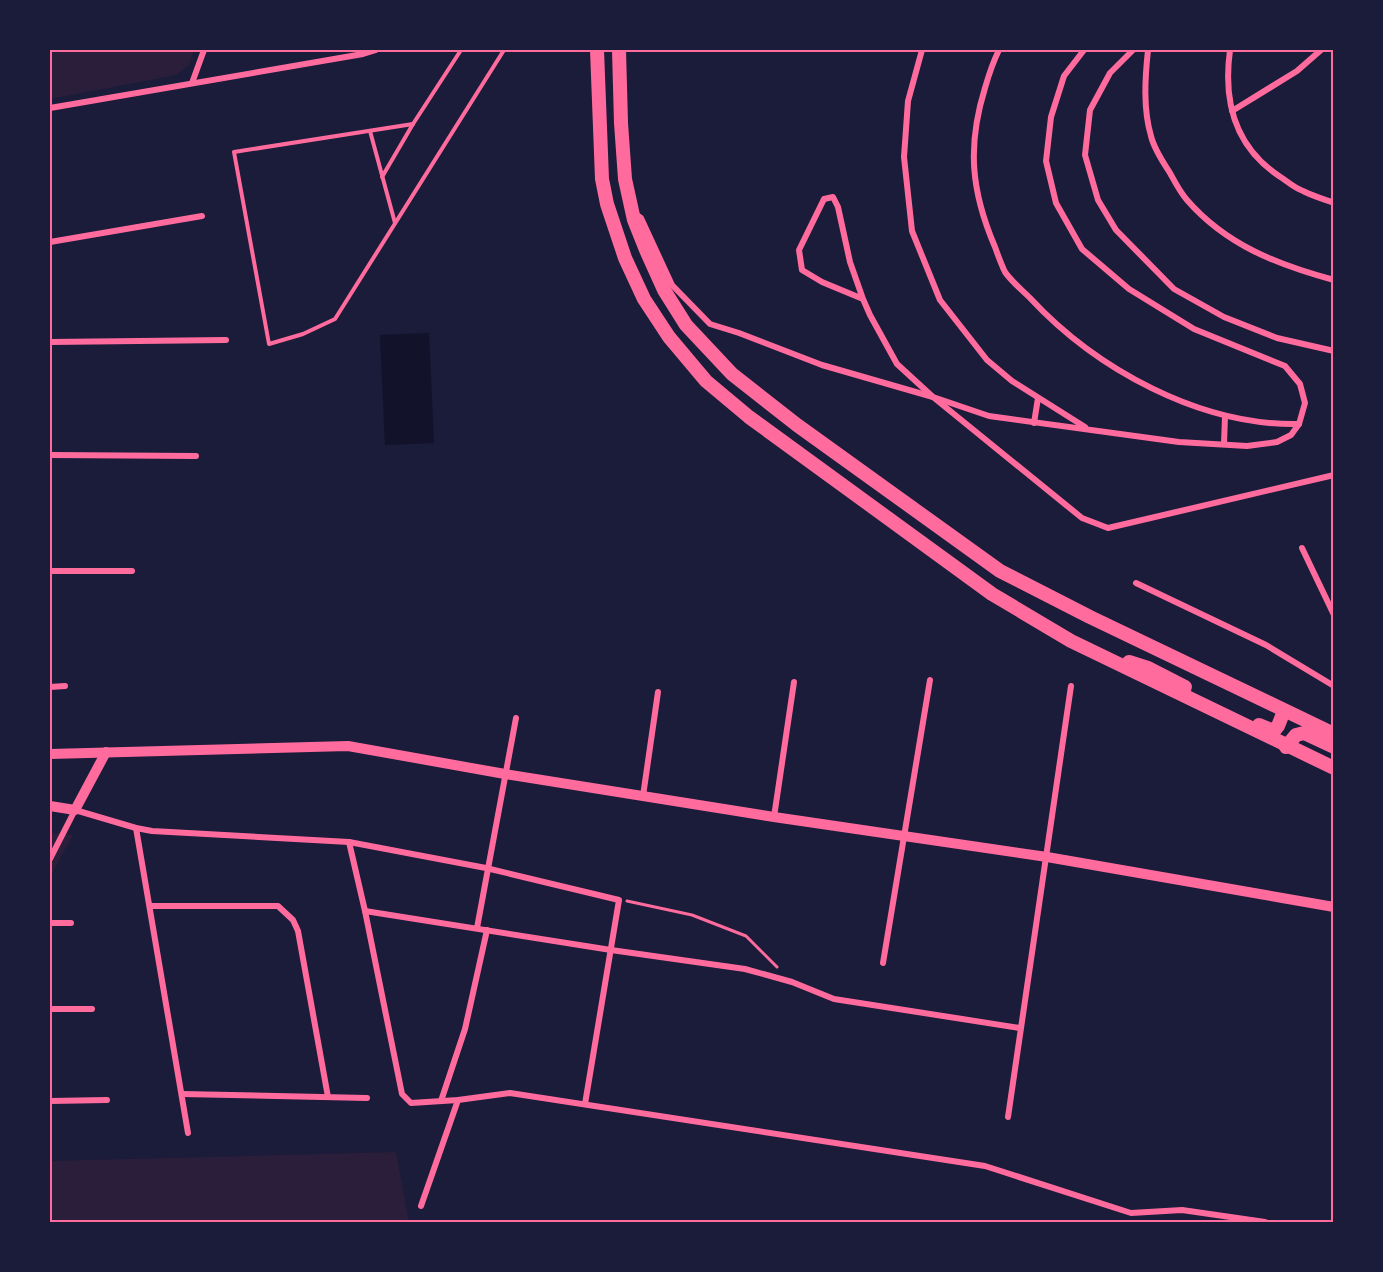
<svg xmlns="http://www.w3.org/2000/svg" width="1383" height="1272" font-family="Spectral,serif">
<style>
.green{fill:#2a1e3b}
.water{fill:#12122b}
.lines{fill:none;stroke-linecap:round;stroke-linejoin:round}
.path{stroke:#ff6b9d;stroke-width:3}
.service{stroke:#ff6b9d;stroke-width:4}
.minor{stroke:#ff6b9d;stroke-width:6}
.tertiary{stroke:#ff6b9d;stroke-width:10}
.primary{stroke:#ff6b9d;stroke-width:14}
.neatline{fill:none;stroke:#ff6b9d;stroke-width:2}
</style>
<rect width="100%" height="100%" fill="#1b1b3a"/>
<g class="green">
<path d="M50 50H194L189 65 176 75 50 99Z"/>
<path d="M50 832 73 835 50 877Z"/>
<path d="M396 1152 409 1222H50V1161Z"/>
</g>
<path class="water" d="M429 333 434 443 385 445 380 335Z"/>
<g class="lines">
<path class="path" d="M627 901 692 915 746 936 777 967"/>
<g class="service">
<path d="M413 124 234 152 269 344 303 334 335 319 504 50"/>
<path d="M370 131 395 223"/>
<path d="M382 177 413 124 461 50"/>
</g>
<g class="minor">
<path d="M922 50 908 101 904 157 912 231 940 300 987 360 1012 381 1085 427"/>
<path d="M999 50C993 62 989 74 985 88 967 146 971 191 995 247 998 255 1001 264 1005 272 1011 281 1022 290 1030 298 1096 369 1200 426 1299 424"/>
<path d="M1133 50 1110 73 1090 110 1085 155 1098 200 1116 230 1174 289 1224 317 1277 338 1334 351"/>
<path d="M1148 50C1145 78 1143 109 1151 136 1154 149 1163 162 1170 173 1175 182 1180 192 1187 200 1226 245 1278 265 1334 280"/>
<path d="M1230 50C1223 101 1234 146 1279 176 1287 181 1294 188 1303 191 1313 196 1323 199 1334 203"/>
<path d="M192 83 204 50"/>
<path d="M50 108 363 54 376 50"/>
<path d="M1232 111 1297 71 1321 50"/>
<path d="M634 213 641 218 672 285 710 324 739 333 822 365 933 397 989 416 1179 442 1247 446 1277 442 1291 435 1299 424 1305 403 1300 384 1285 366 1194 329 1129 289 1082 249 1056 203 1046 161 1051 117 1064 76 1084 50"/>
<path d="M50 242 202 216"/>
<path d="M863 299 822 282 802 270 799 250 824 199 833 197 838 207 850 262 863 299 870 315 897 364 933 397 1082 518 1108 528 1334 475"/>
<path d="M50 342 226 340"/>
<path d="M1034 423 1038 398"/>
<path d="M1224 444 1225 416"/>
<path d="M50 455 196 456"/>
<path d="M1302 548 1334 615"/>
<path d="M50 571H132"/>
<path d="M1136 583 1266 645 1334 686"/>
<path d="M50 687 65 686"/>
<path d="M643 796 658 692"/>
<path d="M774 817 794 682"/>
<path d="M136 828 188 1133"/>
<path d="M349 842 365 911 402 1094 411 1103 458 1100 510 1093 985 1166 1131 1213 1182 1210 1265 1222"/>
<path d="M50 859 75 810 136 828 152 831 349 842 486 868 619 900 585 1104"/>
<path d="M150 906H278L293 920 298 931 328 1097"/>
<path d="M365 911 611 950 745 969 792 982 834 999 1020 1028"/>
<path d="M50 923H71"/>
<path d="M477 928 516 718"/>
<path d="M883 963 930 680"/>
<path d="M50 1009H92"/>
<path d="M182 1094 367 1098"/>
<path d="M50 1101 107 1100"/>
<path d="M441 1101 465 1029 487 930"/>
<path d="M1008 1117 1071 686"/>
<path d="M421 1206 458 1100"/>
</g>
<g class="tertiary">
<path d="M50 754 348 746 505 774 774 817 1047 857 1334 907"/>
<path d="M50 806 75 810 106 752"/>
</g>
<g class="primary">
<path d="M597 50 602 179 607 204 625 258 644 299 669 337 706 381 749 417 992 594 1071 641 1334 768"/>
<path d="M619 50 621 123 625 179 634 220 646 250 664 290 686 325 732 374 797 425 1000 571 1090 617 1334 734"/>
<path d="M1129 662 1148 668 1185 687"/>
<path d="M1259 725 1274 731 1278 726 1284 711"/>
<path d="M1286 747 1296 735 1304 733 1334 747"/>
</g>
</g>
<rect width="1383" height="1272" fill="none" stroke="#1b1b3a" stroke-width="102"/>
<rect x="51" y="51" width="1281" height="1170" class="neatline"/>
</svg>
